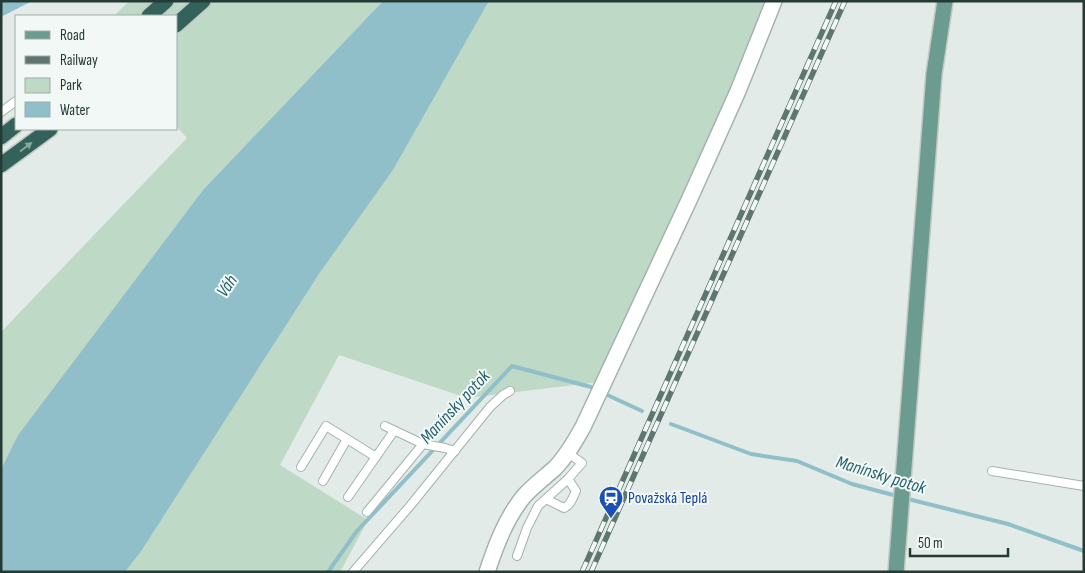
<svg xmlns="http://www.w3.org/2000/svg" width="1085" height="573" font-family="'Sofia Sans Condensed',sans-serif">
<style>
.green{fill:#bed9c6}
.water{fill:#90bfc9}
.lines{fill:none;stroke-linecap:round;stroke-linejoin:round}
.stream{stroke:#90bfc9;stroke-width:4}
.service-casing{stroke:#a5b2ae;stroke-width:10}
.tertiary-casing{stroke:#a5b2ae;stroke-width:18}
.primary-casing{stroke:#c2c8c6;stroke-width:18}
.motorway-casing{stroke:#c2c8c6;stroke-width:18}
.service{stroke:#fff;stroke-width:8}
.tertiary{stroke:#fff;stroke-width:15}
.primary{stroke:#6c9b90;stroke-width:15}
.motorway{stroke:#33625a;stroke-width:15}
.rail-casing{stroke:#5f7570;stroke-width:5.5}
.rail{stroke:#f2f8f5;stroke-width:4;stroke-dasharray:11;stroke-linecap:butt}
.oneway{fill:#89a6a0}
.labels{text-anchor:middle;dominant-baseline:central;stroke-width:4;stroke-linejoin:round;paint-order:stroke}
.transit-label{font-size:16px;fill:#164399;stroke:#f2f8f5;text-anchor:start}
.water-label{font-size:18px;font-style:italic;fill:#25616e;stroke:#f2f8f5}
</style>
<rect width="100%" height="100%" fill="#e2ebe7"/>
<g class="green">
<path d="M129 1H383L203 190 18 435 1 469V332L187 138 176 126V16H114Z"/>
<path d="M489 1H772L599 382 467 398 339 355 280 465 368 520 340 572H125L142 550 319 274 393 170Z"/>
</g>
<g class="water">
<path d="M1 1H32L1 17Z"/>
<path d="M383 1H489L393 170 319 274 142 550 125 572H1V469L18 435 203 190Z"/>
</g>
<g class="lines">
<g class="stream">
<path d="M603 393 642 411"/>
<path d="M671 424 751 454 797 461 852 484 897 496"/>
<path d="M904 498 1008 524 1084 551"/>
<path d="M328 572 357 531 512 366 591 387 597 390"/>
</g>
<defs>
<g id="service">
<path d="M1 112 16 101"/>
<path d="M385 426 423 444"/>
<path d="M301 467 326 426 376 457"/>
<path d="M992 471 1084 486"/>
<path d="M323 481 347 439"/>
<path d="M348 497 394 431"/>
<path d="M546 499 564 508C571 505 573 497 576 491L568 479"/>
<path d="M367 512 423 444 445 448 455 451"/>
<path d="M517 556 527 528 538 506 568 479 582 463 568 453"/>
<path d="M353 572 410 506 490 407 503 395 510 391"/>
</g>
<path id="tertiary" d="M487 572C496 545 506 518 524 496 533 486 545 477 555 468 567 456 575 441 583 427L690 198 738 91 774 1"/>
<path id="primary" d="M896 572 934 74 945 1"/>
<g id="motorway">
<path d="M149 16 166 1"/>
<path d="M176 25 203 1"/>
<path d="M1 137 16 125"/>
<path d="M1 165 50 129"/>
</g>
</defs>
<use href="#service" class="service-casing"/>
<use href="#tertiary" class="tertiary-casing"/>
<use href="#primary" class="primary-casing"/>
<use href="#motorway" class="motorway-casing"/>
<use href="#service" class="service"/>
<use href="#tertiary" class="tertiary"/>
<use href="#primary" class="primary"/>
<use href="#motorway" class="motorway"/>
<defs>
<g id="rail">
<path d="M582 572 836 1"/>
<path d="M591 572 845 1"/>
</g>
</defs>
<use href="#rail" class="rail-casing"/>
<use href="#rail" class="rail"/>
</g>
<defs><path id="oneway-solid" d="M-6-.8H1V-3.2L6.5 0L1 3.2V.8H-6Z" transform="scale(1.25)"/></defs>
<use class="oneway" href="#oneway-solid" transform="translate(26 147) rotate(-37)"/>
<defs>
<symbol id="station-pin" viewBox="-11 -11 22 30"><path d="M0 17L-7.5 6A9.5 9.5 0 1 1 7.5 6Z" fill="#1a4fb4" stroke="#f2f8f5"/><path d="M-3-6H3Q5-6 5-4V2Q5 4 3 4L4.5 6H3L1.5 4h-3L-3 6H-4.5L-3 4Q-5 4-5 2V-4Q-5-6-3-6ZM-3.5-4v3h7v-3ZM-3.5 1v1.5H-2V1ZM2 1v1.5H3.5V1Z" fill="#fff"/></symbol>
</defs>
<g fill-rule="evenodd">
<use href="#station-pin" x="597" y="484" width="28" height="38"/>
</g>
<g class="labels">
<g class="transit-label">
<text x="628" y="498">Považská Teplá</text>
</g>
<g class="water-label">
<text transform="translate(227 286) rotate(-55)">Váh</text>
<text transform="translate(455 407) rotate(-47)">Manínsky potok</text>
<text transform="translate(881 475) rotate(17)">Manínsky potok</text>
</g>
</g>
<rect width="1085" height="573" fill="none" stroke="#243a34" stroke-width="5"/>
<rect x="15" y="15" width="162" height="115" fill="#f2f8f5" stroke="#a0aca8"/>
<rect x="25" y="31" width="25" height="8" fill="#6c9b90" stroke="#a0aca8"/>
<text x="60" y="40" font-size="15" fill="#243a34">Road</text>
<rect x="25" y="56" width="25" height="8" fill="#5f7570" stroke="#a0aca8"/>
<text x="60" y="65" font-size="15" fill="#243a34">Railway</text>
<rect x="25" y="78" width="25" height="15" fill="#bed9c6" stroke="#a0aca8"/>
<text x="60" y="90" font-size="15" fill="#243a34">Park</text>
<rect x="25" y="102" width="25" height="15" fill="#90bfc9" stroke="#a0aca8"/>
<text x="60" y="115" font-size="15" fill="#243a34">Water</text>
<path d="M910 548v8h98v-8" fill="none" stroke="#243a34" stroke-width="2.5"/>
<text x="918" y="548" font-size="15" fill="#243a34" stroke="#f2f8f5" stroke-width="4" paint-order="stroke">50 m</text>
</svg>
